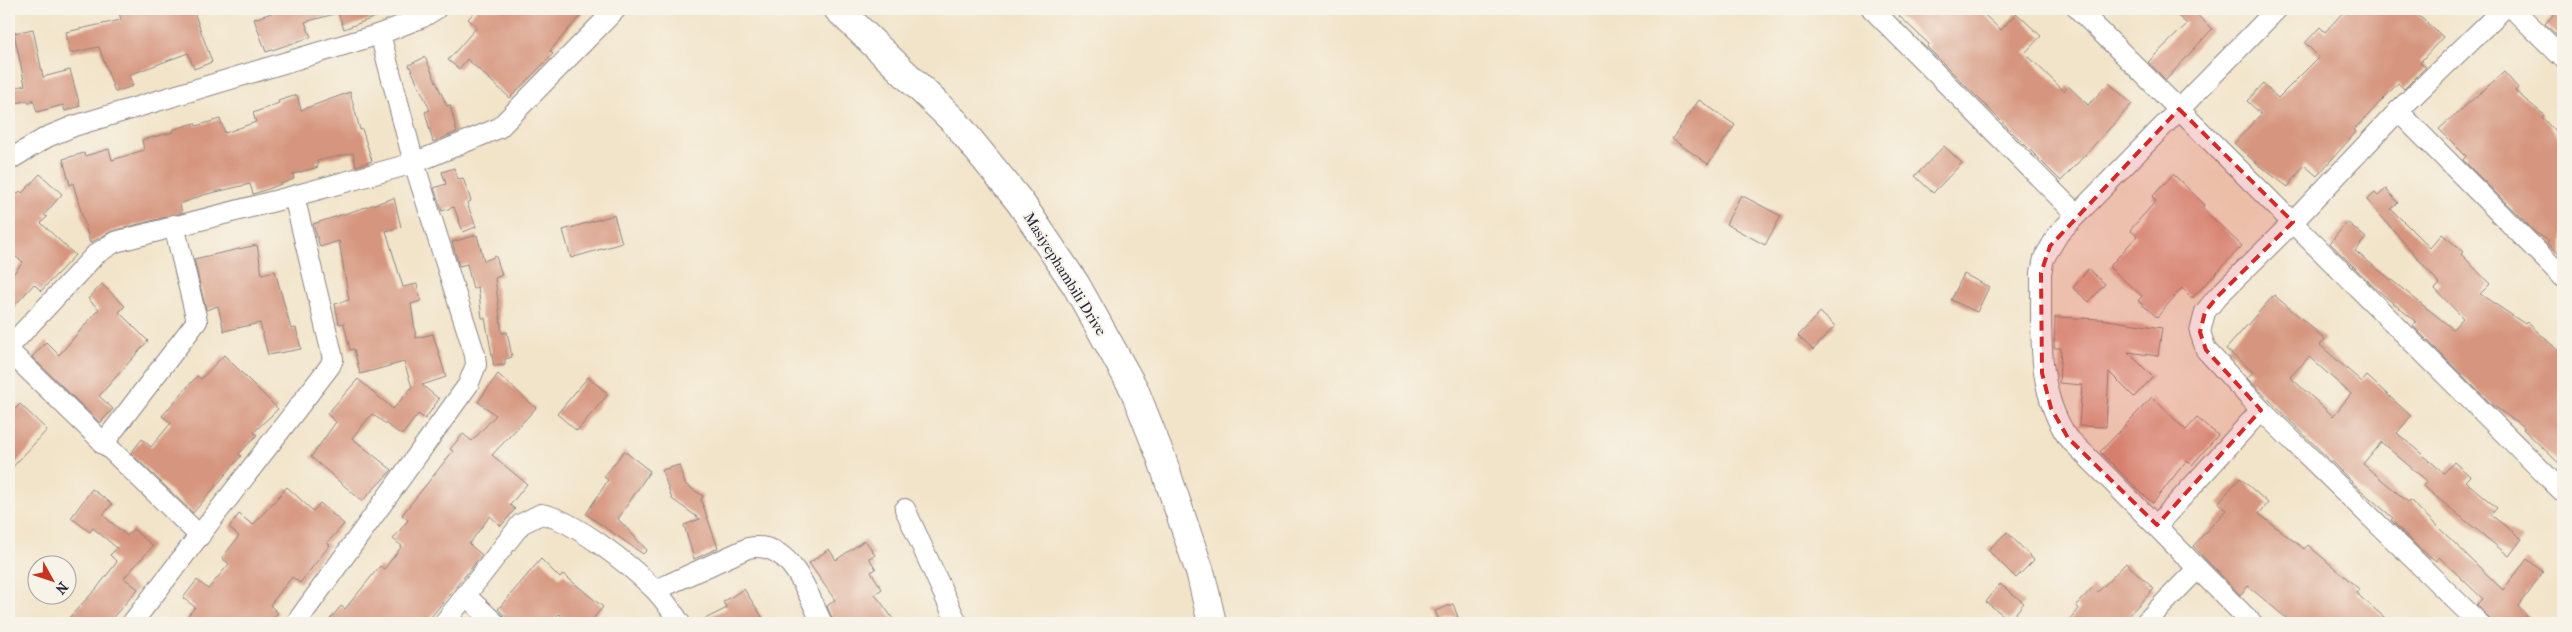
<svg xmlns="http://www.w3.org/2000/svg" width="2572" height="632" font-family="'IM FELL French Canon',serif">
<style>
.building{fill:#d6957e;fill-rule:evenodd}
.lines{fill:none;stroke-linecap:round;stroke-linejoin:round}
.street-casing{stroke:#8a8382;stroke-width:22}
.primary-casing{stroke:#8a8382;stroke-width:30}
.street{stroke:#fff;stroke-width:20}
.primary{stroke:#fff;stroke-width:28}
.marked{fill:#d62828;fill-opacity:0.2;stroke:#d62828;stroke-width:4;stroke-dasharray:10 6;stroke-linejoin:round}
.labels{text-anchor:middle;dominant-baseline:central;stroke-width:4;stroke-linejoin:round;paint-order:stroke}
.street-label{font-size:15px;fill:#22223b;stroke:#f7f3e8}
</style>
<rect width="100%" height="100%" fill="#f7f3e8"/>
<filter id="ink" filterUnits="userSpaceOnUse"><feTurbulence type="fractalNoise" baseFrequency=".02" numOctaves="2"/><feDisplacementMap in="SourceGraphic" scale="10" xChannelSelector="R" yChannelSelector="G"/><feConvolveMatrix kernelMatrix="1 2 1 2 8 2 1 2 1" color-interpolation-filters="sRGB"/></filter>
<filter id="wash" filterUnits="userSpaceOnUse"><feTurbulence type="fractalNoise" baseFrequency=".0096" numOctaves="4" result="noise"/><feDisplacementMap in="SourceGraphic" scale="20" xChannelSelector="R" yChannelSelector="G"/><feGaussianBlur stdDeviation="1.12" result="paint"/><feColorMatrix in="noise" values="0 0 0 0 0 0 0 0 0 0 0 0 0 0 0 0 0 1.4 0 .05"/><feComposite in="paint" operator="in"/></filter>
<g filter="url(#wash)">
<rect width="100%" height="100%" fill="#f2e4c9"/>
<g id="blocks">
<g class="building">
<path d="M118 9H193L212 62 194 69 188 53 129 75 133 86 115 92 99 47 70 53 66 32 121 20Z"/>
<path d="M283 9H394V10L344 29 338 13 305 22 311 37 266 52 254 19Z"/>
<path d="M477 9H586L550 51 553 54 510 98 467 59 459 69 448 60 477 27 468 19Z"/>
<path d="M1905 9H1978L2001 30 2016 13 2041 36 2025 53 2064 91 2068 86 2088 105 2109 83 2132 104 2061 181 1927 47 1929 44 1899 16Z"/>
<path d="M2170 9H2191L2212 29 2166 80 2148 62 2187 24Z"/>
<path d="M2346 9H2411L2443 37 2420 62 2426 67 2404 89 2398 83 2354 130 2356 132 2317 176 2304 165 2288 187 2257 164 2234 143 2261 114 2247 101 2263 84 2278 98 2319 57 2305 43 2320 27 2325 32Z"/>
<path d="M2559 9H2563V41L2545 24Z"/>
<path d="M33 29 43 77 70 70 80 106 65 111 63 105 37 112 33 99 29 104 28 100 9 105V89L25 85 14 33Z"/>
<path d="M425 57 447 106 450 105 457 132 433 142 425 112 430 110 409 65Z"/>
<path d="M2504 72 2518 88 2515 91 2544 115 2542 117 2563 141V258L2547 243 2549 241 2536 233 2463 160 2466 156 2439 129Z"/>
<path d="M350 92 360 130 362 129 372 161 356 166 353 153 317 161 318 167 293 174 294 179 268 189 253 194 250 184 203 195 180 204 182 213 112 231 90 243 73 183 70 185 63 159 84 153 85 156 109 149 112 160 144 150 142 140 173 132 172 130 195 123 196 126 220 119 225 133 256 122 253 113 279 103 278 101 297 95 301 110Z"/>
<path d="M1699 100 1735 125 1708 164 1672 139Z"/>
<path d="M1944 146 1962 163 1933 193 1915 176Z"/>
<path d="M454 168 458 179 463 178 471 201 467 203 476 227 463 232 454 207 442 211 434 188 446 184 442 172Z"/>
<path d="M40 174 62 194 44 215 47 217 41 223 75 255 41 291 34 284 9 312V279L23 262 9 252V203L20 191 22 193Z"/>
<path d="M2173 174 2205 205 2202 208 2242 246 2192 298 2182 288 2157 317 2138 301 2142 296 2109 267 2137 236 2130 230 2156 201 2152 197Z"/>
<path d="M2386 189 2398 203 2391 209 2430 248 2442 234 2463 252 2461 254 2490 284 2480 294 2525 324 2527 322 2563 355V467L2523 429 2525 428 2491 404 2413 326 2416 322 2374 287 2330 243 2347 222 2366 238 2355 251 2453 329 2463 318 2435 289 2440 284 2367 200 2375 193 2378 196Z"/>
<path d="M1741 195 1781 216 1765 245 1726 224Z"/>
<path d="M394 198 401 227 386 231 403 287 417 284 421 301 411 304 416 338 433 334 446 377 422 385 439 399 425 419 418 414 402 435 372 414 352 438 392 470 362 501 311 457 336 422 327 414 358 379 393 409 412 387 404 362 360 374 354 349 350 350 344 323 339 324 335 304 349 300 339 241 320 247 313 224Z"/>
<path d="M614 215 622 243 571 258 563 230Z"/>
<path d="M477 235 484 261 496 256 502 275 495 278 502 333 507 332 512 357 505 359V365L494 366 485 318H482L478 287 473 289 467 264 459 266 452 242Z"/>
<path d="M257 245 262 274 275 271 291 329 296 328 301 349 268 355 260 323 224 331 218 306 206 310 194 259Z"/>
<path d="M2088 269 2105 284 2089 302 2073 288Z"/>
<path d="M1964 274 1989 287 1977 312 1951 300Z"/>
<path d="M102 284 125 306 119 312 148 341 99 396 113 409 100 423 32 357 46 342 59 355 99 309 88 299Z"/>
<path d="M2274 295 2325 339 2320 345 2362 382 2367 376 2411 416 2397 433 2444 473 2454 462 2470 476 2465 481 2497 508 2491 515 2522 539 2509 556 2423 486 2427 481 2381 442 2363 464 2408 502 2410 500 2503 590 2527 559 2543 572 2518 606 2534 623H2493L2477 605 2483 599 2439 557 2436 561 2418 547 2391 520 2393 518 2356 486 2247 378 2253 372 2226 349ZM2309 357 2351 394 2333 416 2290 377Z"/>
<path d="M1820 312 1835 326 1813 350 1798 336Z"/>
<path d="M2055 317 2100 319 2162 328 2158 356 2128 352 2153 377 2134 397 2109 372 2106 427 2079 426 2082 385 2059 383 2061 348H2054Z"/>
<path d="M224 355 278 409 254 432 257 435 239 454 241 456 193 513 131 453 142 439 151 447 171 423 162 416 197 376 201 379Z"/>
<path d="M498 374 536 408 492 455 527 484 510 505 515 509 501 526 490 516 469 544 482 555 426 623H327L341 606 345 609 380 566 384 569 402 546 393 539 408 520 402 515 453 451 450 449 463 434 472 441 496 415 478 402Z"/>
<path d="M588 377 608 394 577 431 557 414Z"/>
<path d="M2152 397 2186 430 2197 418 2218 435 2192 465 2187 460 2153 503 2138 490 2100 452Z"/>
<path d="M20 404 47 430 9 471V415Z"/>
<path d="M624 451 650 471 618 519 647 550 643 554 586 514 608 480 604 477Z"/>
<path d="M679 465 685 484 703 496 701 500 718 548 694 559 684 525 700 519 672 499 662 470Z"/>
<path d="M2240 478 2268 503 2259 514 2304 549 2308 545 2359 589 2356 593 2391 623H2292L2248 586 2240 595 2193 546 2226 510 2218 503Z"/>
<path d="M287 487 313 511 320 503 344 524 327 543 330 545 300 583 292 577 270 605 278 613 269 623H182L195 607 183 598 197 580 208 589 229 564 222 558 239 536 229 527 239 514 253 525Z"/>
<path d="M92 489 112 504 103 515 127 536 133 529 153 546 124 578 138 589 108 623H64L97 588 117 562 110 555 117 548 93 528 90 532 71 518Z"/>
<path d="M2007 532 2034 560 2016 578 1988 550Z"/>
<path d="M865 540 875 555 869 558 876 569 871 572 882 589 875 594 896 623H834L827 606 835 600 809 563 829 549 836 560Z"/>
<path d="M541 559 560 578 563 574 603 607 589 623H570L559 614 551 623H513L498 609Z"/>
<path d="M2126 563 2154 589 2121 623H2067L2079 609 2076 605 2093 587 2098 592Z"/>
<path d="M2000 584 2024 603 2010 620 1986 602Z"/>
<path d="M744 589 766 623H697L727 608 723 602Z"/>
<path d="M1453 604 1458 617 1440 623 1435 611Z"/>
</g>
</g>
</g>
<g filter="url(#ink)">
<use href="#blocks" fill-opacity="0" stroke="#8a8382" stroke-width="1"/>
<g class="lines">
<defs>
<g id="street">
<path d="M1872 9 2076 214"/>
<path d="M2078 9 2563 492"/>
<path d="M2513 9 2563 58"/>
<path d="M2398 111 2563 277"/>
<path d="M9 160 47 137 74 126 380 34 423 17 436 9"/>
<path d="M9 347 96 254 115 242 294 196 414 163 499 128 616 9"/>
<path d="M9 351 200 536"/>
<path d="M103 444 197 321 174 225"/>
<path d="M905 509 957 623"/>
<path d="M2157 525 2261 410"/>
<path d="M656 590 748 548C791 539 807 593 822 623"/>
<path d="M465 595 495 623"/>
<path d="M132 623 330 366 333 359 331 350 294 196"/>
<path d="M296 623 468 385 476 365 475 355 414 163 380 34"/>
<path d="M444 623 521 524 541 514C573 519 631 566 654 589 664 599 672 611 680 623"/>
<path d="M2145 623 2197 569"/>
<path d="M2252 623C2190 562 2131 499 2068 438 2035 389 2042 330 2041 273L2044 258 2059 233 2277 9"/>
<path d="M2479 623 2261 410 2206 350 2200 332 2205 312 2217 297 2293 222 2398 111 2503 9"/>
</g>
<path id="primary" d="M838 9 955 122 1020 202 1076 285 1134 389 1161 457 1201 575 1212 623"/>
</defs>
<use href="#street" class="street-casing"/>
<use href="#primary" class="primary-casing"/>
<use href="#street" class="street"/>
<use href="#primary" class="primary"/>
</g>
</g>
<path class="marked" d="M2179 109 2293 222 2217 297 2205 312 2200 332 2206 350 2261 410 2157 525 2068 438 2051 408 2042 373 2041 273 2050 246Z"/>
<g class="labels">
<g class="street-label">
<text transform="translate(1065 274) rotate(58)">Masiyephambili Drive</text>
</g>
</g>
<rect width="2572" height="632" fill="none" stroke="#f7f3e8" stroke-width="30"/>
<g transform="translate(52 580) rotate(130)"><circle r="24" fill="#f7f3e8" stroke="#a29fa3"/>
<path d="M0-4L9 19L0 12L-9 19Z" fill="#c8321e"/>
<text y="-8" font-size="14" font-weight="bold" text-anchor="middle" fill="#22223b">N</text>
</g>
</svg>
